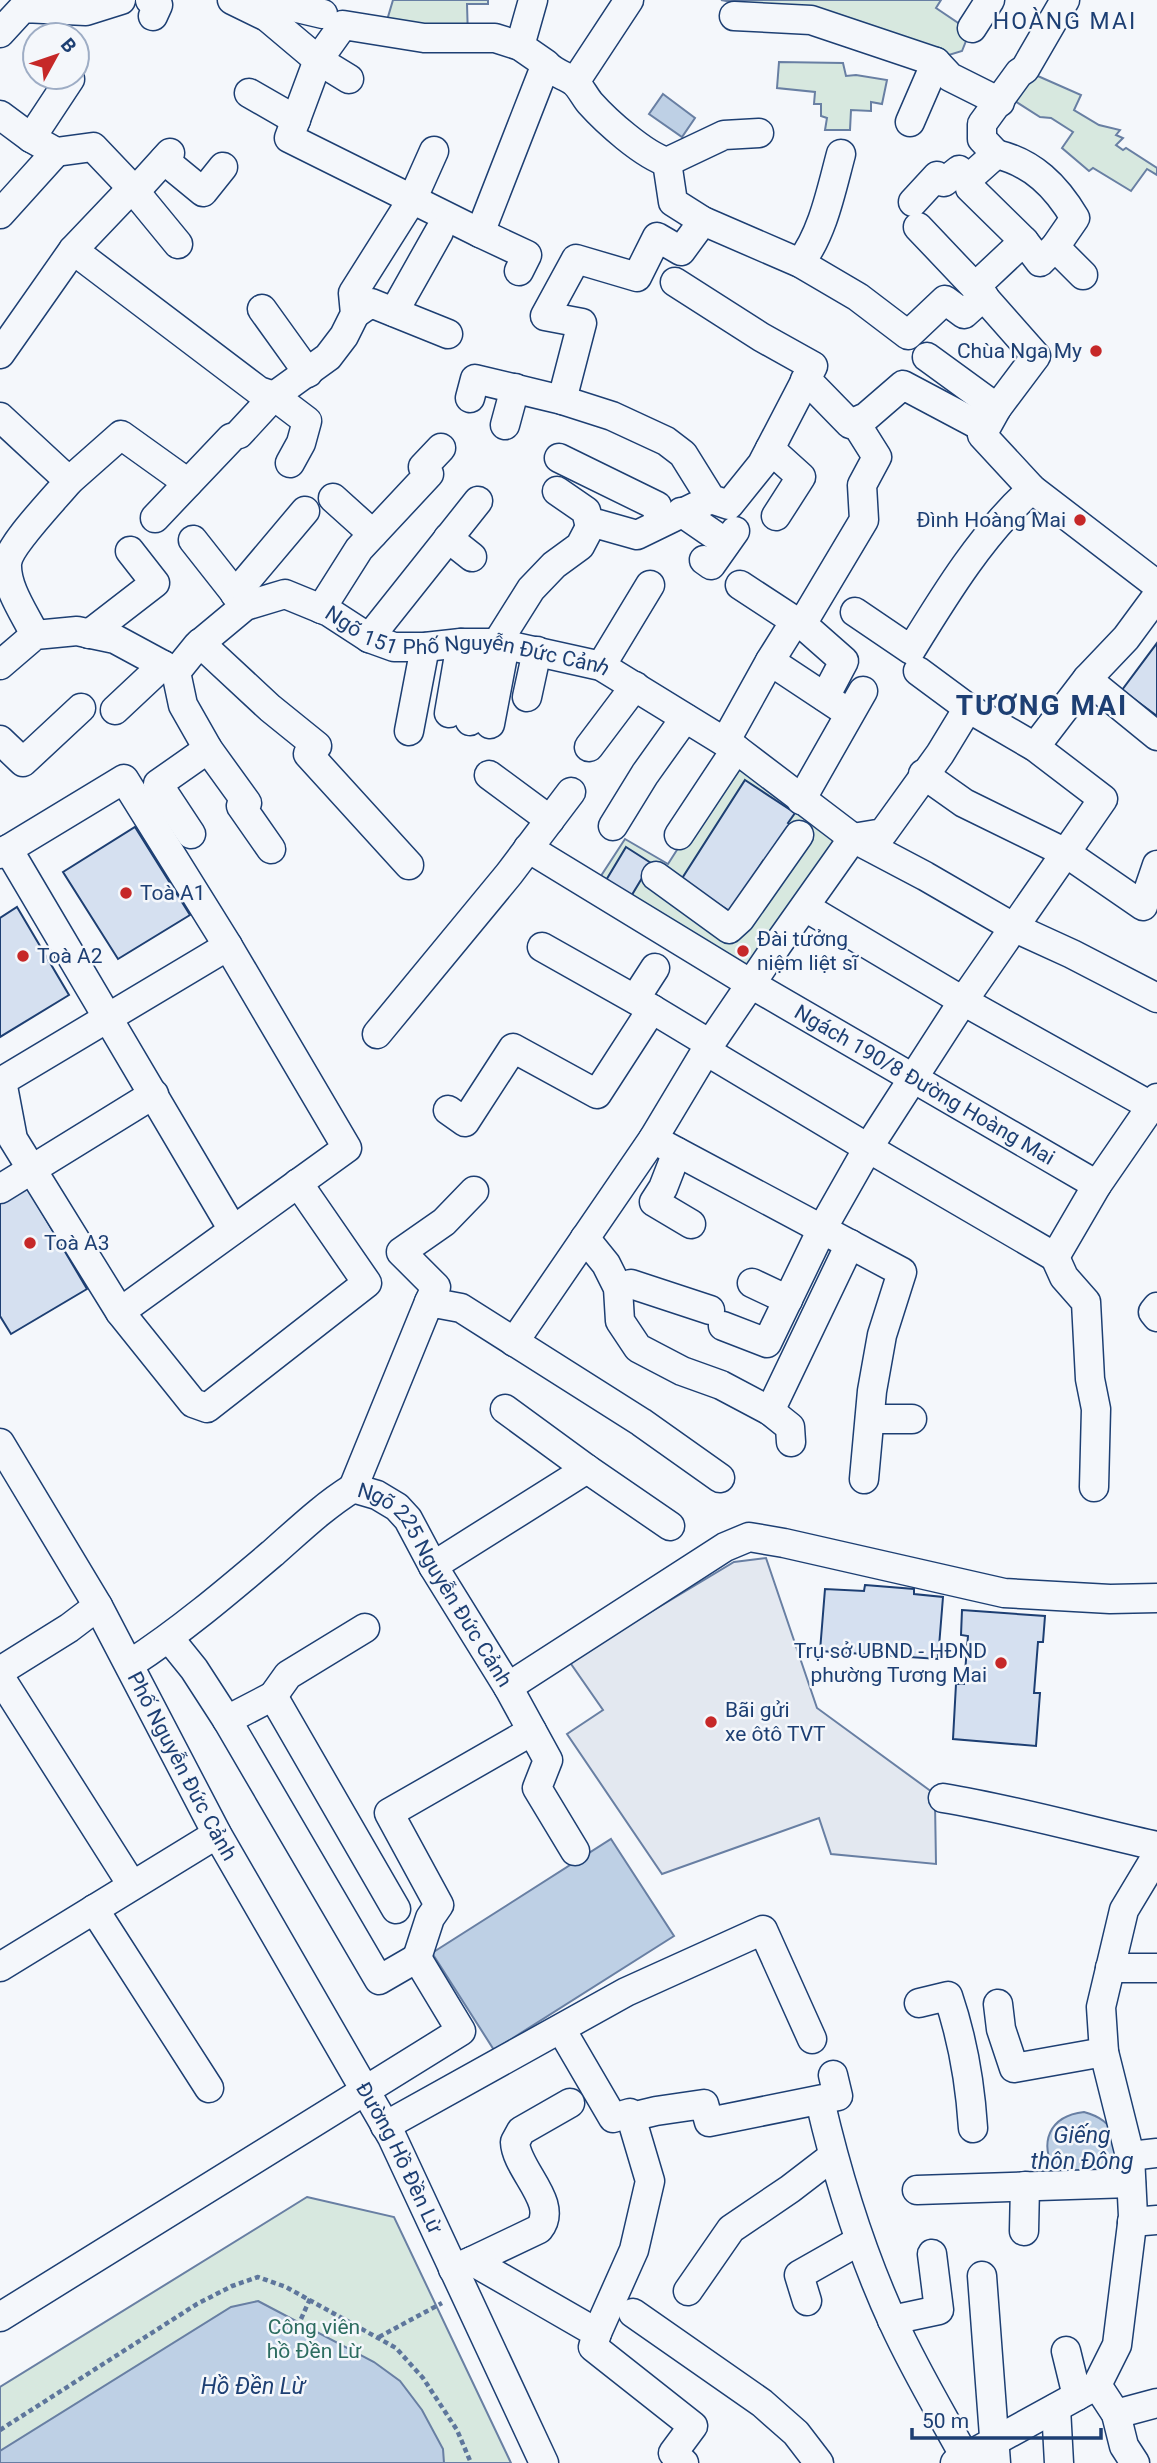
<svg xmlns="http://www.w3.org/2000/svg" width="1157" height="2463" font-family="Roboto,sans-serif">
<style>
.green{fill:#d7e8df;stroke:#687fa3;stroke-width:2}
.parking{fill:#e3e8f0;stroke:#687fa3;stroke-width:2}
.water{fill:#bed0e5;stroke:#687fa3;stroke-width:2}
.building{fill:#d5e0f0;stroke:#1d3f73;stroke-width:2}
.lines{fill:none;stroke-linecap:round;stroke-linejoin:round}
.minor-casing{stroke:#1d3f73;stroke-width:31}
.path{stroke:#5e769c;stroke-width:4.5;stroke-dasharray:5 3.5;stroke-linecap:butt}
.minor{stroke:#f4f7fb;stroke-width:28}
.poi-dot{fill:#c62828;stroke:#f4f7fb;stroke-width:2.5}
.labels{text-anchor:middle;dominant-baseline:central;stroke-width:5;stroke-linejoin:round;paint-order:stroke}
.poi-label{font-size:21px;fill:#1d3f73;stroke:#f4f7fb;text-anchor:start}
.street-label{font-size:21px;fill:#1d3f73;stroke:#f4f7fb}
.park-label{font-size:21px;fill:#2c6c60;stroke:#f4f7fb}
.neighbourhood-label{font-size:23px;letter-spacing:2px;fill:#1d3f73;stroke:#f4f7fb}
.water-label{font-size:23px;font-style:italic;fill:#1d3f73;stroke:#f4f7fb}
.district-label{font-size:28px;font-weight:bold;letter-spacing:2px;fill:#1d3f73;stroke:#f4f7fb}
</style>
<rect width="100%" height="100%" fill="#f4f7fb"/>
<g class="green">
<path d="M393 0H488V4H467L468 38 385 27Z"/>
<path d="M721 0H941L936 8 970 31 962 51 939 58 788 13Z"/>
<path d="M779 62 843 63 846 76 856 75 887 80 882 104 871 102V111L851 110 850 130H825L827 118 821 116V104H814L815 92 777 88Z"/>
<path d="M1031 73 1081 95 1074 110 1099 125 1120 130 1116 135 1123 138 1116 145 1123 150 1126 148 1157 168V175L1147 169 1131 191 1093 168 1089 171 1062 148 1073 132 1051 118 1040 117 1007 96Z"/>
<path d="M737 756 839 839 747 977 597 882 625 839 668 864Z"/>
<path d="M307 2197 394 2217 511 2463H0V2387Z"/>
</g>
<path class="parking" d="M766 1558 817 1708 932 1792 935 1803 936 1864 831 1854 819 1818 662 1874 567 1734 603 1710 569 1661 734 1562Z"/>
<g class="water">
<path d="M663 94 695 118 682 137 649 114Z"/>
<path d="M611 1839 674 1936 494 2050 432 1953Z"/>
<path d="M1084 2112C1115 2120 1126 2146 1108 2173L1056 2172C1038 2143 1049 2116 1084 2112Z"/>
<path d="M258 2301 374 2362 400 2381 422 2410 443 2449 444 2463H0V2451L231 2307Z"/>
</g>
<g class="building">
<path d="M1157 643V716L1122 690Z"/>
<path d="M745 780 795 813 788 823 794 827 770 866 763 861 731 912 681 880Z"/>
<path d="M135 827 190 915 118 959 63 872Z"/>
<path d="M626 847 651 863 630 898 605 882Z"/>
<path d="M17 907 69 995 0 1037V918Z"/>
<path d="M24 1182 87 1289 11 1334 0 1316V1196Z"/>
<path d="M865 1585 914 1589V1594L943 1597 938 1659 820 1651 825 1589 864 1591Z"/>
<path d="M962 1610 1045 1616 1043 1642H1038L1034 1693H1040L1036 1746 953 1739 956 1684H964L968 1636 961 1635Z"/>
</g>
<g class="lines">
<defs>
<g id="minor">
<path d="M150 0 158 5 153 16"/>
<path d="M232 0 267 17 318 60 349 79"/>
<path d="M734 16 811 20 936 62 950 77 1000 102"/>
<path d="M267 17 276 3 323 14"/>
<path d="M972 28 990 0"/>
<path d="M0 33 23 8 86 11 121 0"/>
<path d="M520 46 533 0"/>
<path d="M546 64 520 46 495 38H424L343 25 318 60 289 138 480 233 546 64C554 73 564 75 573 81 580 86 584 96 590 103 607 122 644 155 667 162L724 135 759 133"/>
<path d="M575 82 629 0"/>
<path d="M249 93 296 120"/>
<path d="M0 115 31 138 56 152 93 147 132 188 178 244"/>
<path d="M910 122 936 62"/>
<path d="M31 138 70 79"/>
<path d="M164 160 203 192 223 167"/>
<path d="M667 162 673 202 703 221 800 263 858 297 908 335 945 300 964 314 984 296"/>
<path d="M970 188 1024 241"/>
<path d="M913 202 937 176 944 182 959 170 968 179 996 154 982 139V124L1019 73 1025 69 1065 0"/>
<path d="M0 214 56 152"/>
<path d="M918 227 975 287 1036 356 997 408 982 435 1032 489 1157 585"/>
<path d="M480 233 527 255 519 271"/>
<path d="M1055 247 1083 275"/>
<path d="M73 250 259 391 274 396 307 421 301 443 290 463"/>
<path d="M800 263C823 233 831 191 841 154"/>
<path d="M975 287 1024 241 1040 262 1055 247 1075 218C1056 186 1033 163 996 154"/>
<path d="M262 309 308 373"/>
<path d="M394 312 439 232"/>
<path d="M355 314 371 303 448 334"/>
<path d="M0 354 73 250 132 188 141 185 170 153"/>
<path d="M927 357 997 408"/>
<path d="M805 380 810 383 850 424 866 417 903 385 984 428"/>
<path d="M470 398 475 379 562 400 612 416 666 441 683 454 711 499 729 505 762 464 813 366 761 337 675 282"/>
<path d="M562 400 582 323 545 316 576 259 637 277 657 237 681 251 703 221"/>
<path d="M0 417 69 481C56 497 8 546 7 564 6 588 25 614 35 635"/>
<path d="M505 425 515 388"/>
<path d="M239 434 274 396 328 357 344 336 355 314 353 293 413 198 434 151"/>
<path d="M770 449 801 477 776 516"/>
<path d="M559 458 657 506 658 517 664 521"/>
<path d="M69 481 121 435 188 483"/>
<path d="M557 491 586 511 590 527"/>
<path d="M333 498 373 534"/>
<path d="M681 512 726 543"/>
<path d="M155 518 231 438"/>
<path d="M448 538 472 557"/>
<path d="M193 540 245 606"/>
<path d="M704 560 711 565 735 531"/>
<path d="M235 594 305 511"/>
<path d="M321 609 359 549 429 474 423 467 441 448"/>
<path d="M855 612 911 650C946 593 982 534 1032 489"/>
<path d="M795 621 802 624 864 520 862 485 877 457 855 422"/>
<path d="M802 624 844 661 825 697"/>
<path d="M89 634 155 583 130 551"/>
<path d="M369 638 478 501"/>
<path d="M200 643 270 708 317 746 308 754 409 865"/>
<path d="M497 643 531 589 554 565 580 546 590 527 598 524 637 535 711 499"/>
<path d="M770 661 841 708"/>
<path id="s1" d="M0 665 35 635 77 631 115 639 176 672 197 646 245 606 285 594 329 612 369 638 394 647H425L461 643H497L601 666 736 749 853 838 925 876 1013 927 1072 954 1157 998"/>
<path d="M601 666 650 585"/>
<path d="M918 671 968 708"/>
<path d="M176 672 183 705 208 749 247 803 241 806 271 849"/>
<path d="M1087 679 1157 736"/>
<path d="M527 697 537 651"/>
<path d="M115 710 163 665"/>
<path d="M449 713 461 643"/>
<path d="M470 721 480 644"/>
<path d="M490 724 505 645"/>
<path d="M409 731 425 647"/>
<path d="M0 740 23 762 81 708"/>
<path d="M725 742 770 661 795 621 740 585"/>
<path d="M589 747 635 686"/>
<path d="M1035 747 1087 679 1126 638 1157 596"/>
<path d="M923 774 964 803 1066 853 1143 906 1157 865"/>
<path d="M489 775 550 820"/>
<path d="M801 800 863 691"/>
<path d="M613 826 645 774 685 718"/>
<path d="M191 834 158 784 208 749"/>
<path d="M679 835 736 749"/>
<path id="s2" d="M528 848 751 984 1097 1185"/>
<path d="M8 849 233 1230"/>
<path d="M0 854 124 779 228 946 347 1148 120 1312"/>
<path d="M656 876 729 929 740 919 799 835"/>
<path d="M805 907 963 1001 1151 1106"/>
<path d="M228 946 2 1081 13 1139 120 1312 193 1403 207 1408 367 1283 298 1183"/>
<path d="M542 947 652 1009"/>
<path d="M635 999 655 968"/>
<path d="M377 1034 509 874 571 792"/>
<path d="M706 1051 868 1148 1055 1257"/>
<path d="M448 1110 465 1122 513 1048 597 1094 652 1009 710 1044"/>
<path d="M653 1139 902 1272 882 1335 872 1391 864 1479"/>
<path d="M677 1152 663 1188 654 1202 691 1224"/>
<path d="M0 1189 154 1094"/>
<path d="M585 1238 606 1264 618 1288 620 1321 638 1348 682 1371 721 1385 770 1411 790 1427 791 1442"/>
<path d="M1055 1257 1064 1277 1086 1302 1090 1379 1096 1409 1094 1487"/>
<path d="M1055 1257 1097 1185 1157 1098"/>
<path d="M752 1283 788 1300"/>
<path d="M618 1288 631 1284 710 1310"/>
<path d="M429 1302 436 1287 401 1252 444 1222 474 1191"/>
<path d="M1157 1307 1153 1312 1157 1317"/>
<path d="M723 1326 767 1343 822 1229 868 1148 963 1001 1103 799 1035 747 968 708 940 754 883 833 853 838"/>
<path d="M514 1342 653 1139 710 1044 778 944 853 838"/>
<path d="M505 1409 587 1469 670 1526"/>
<path d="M770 1411 850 1244"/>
<path d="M870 1419H912"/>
<path id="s3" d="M0 1443 98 1606 217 1834 392 2137 544 2463"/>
<path d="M353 1488 429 1302 461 1308 641 1422 720 1478"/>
<path d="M433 1566 587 1469"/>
<path id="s4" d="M130 1664C181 1631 228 1591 274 1552 300 1529 324 1506 353 1488L377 1495 397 1507 408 1519 433 1566 508 1687 725 1547 749 1537 784 1543 1004 1593 1110 1599 1157 1598"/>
<path d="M0 1671 69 1628 98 1606"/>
<path d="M0 1677 132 1885"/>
<path d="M508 1687 548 1760 537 1788 575 1851"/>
<path d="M273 1696 288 1675 365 1628"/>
<path d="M227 1720 273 1696 396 1909"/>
<path d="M943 1798C1016 1810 1085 1830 1157 1846"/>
<path d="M94 1909 209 2088"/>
<path d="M417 1958 430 1918 439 1905 389 1813 532 1731"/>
<path d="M0 1967 217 1834"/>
<path d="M1110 1968H1157"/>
<path d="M919 2003 948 1996C963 2040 970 2081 973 2128"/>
<path d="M998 2004 1001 2029 1014 2068 1104 2052"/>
<path d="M561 2029 613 2118 630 2113 631 2117 656 2111 704 2104 709 2122 838 2096 833 2075"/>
<path d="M820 2101C838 2178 861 2253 894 2324 915 2370 941 2413 965 2457"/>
<path d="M385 2126 626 1992 763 1930 812 2039"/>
<path d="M1130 2156 1157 2153"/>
<path d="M917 2190 1131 2183"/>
<path d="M1132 2222 1157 2220"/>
<path d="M1024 2231 1025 2186"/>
<path d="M472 2261 539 2229C560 2203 516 2170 515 2142L521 2131 570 2103"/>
<path d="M453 2269 472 2261 597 2333 593 2347 693 2426 673 2453 684 2463"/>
<path d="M982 2276 996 2463"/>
<path d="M688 2291 731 2229 790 2189 833 2156"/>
<path d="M807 2301 799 2275 859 2241"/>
<path d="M633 2313 762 2403 796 2433 819 2463"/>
<path d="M0 2317 461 2031 417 1958 379 1980 227 1720 194 1669 169 1638"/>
<path d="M892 2320 939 2310 932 2254"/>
<path d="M597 2333 634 2250 650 2181 631 2117"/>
<path d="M1066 2351 1077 2396"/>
<path d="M1097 2385 1116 2414 1124 2446 1135 2463"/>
<path d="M1056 2408 1059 2463"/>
<path d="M1116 2414 1157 2403"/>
<path d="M955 2463 1097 2385 1117 2345 1133 2216 1130 2156 1104 2052 1101 2007 1124 1910 1157 1855"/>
</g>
</defs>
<use href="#minor" class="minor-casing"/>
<g class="path">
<path d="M301 2319 310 2299"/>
<path d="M379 2337 442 2303"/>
<path d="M0 2430 197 2304 232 2286 258 2277 286 2287 396 2348 423 2378 457 2430 471 2463"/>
</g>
<use href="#minor" class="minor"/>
</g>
<g class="poi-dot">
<circle cx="1096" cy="351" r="7"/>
<circle cx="1080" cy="520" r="7"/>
<circle cx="126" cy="893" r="7"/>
<circle cx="743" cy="951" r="7"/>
<circle cx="23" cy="956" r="7"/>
<circle cx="30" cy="1243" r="7"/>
<circle cx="1001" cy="1663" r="7"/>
<circle cx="711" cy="1722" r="7"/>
</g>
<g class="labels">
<g class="poi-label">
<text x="1082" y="351" text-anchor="end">Chùa Nga My</text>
<text x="1066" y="520" text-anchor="end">Đình Hoàng Mai</text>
<text x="140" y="893">Toà A1</text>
<text x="757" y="939">Đài tưởng<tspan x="757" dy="24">niệm liệt sĩ</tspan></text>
<text x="37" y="956">Toà A2</text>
<text x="44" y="1243">Toà A3</text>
<text x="987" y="1651" text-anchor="end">Trụ sở UBND - HĐND<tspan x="987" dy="24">phường Tương Mai</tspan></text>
<text x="725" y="1710">Bãi gửi<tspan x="725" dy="24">xe ôtô TVT</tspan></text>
</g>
<g class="street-label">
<text stroke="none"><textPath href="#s1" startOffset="527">Ngõ 151 Phố Nguyễn Đức Cảnh</textPath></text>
<text stroke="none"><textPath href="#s2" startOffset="462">Ngách 190/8 Đường Hoàng Mai</textPath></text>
<text stroke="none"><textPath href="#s4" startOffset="416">Ngõ 225 Nguyễn Đức Cảnh</textPath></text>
<text stroke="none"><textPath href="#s3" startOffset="371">Phố Nguyễn Đức Cảnh</textPath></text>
<text stroke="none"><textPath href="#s3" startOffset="819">Đường Hồ Đền Lừ</textPath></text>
</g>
<g class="park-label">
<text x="314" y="2327">Công viên<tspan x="314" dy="24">hồ Đền Lừ</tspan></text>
</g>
<g class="neighbourhood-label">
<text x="1065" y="21">HOÀNG MAI</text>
</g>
<g class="water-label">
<text x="1082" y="2135">Giếng<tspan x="1082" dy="26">thôn Đông</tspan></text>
<text x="253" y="2386">Hồ Đền Lừ</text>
</g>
<g class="district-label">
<text x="1042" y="705">TƯƠNG MAI</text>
</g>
</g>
<g transform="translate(56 56) rotate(50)"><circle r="33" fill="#f4f7fb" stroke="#9eadc5" stroke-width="2"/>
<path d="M0-5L12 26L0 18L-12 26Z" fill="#c62828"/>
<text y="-10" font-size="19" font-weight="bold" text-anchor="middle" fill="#1d3f73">B</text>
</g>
<path d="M912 2428v10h189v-10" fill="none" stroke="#1d3f73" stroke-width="3.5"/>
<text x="922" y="2428" font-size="21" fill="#1d3f73" stroke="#f4f7fb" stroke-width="5" paint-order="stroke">50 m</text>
</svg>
